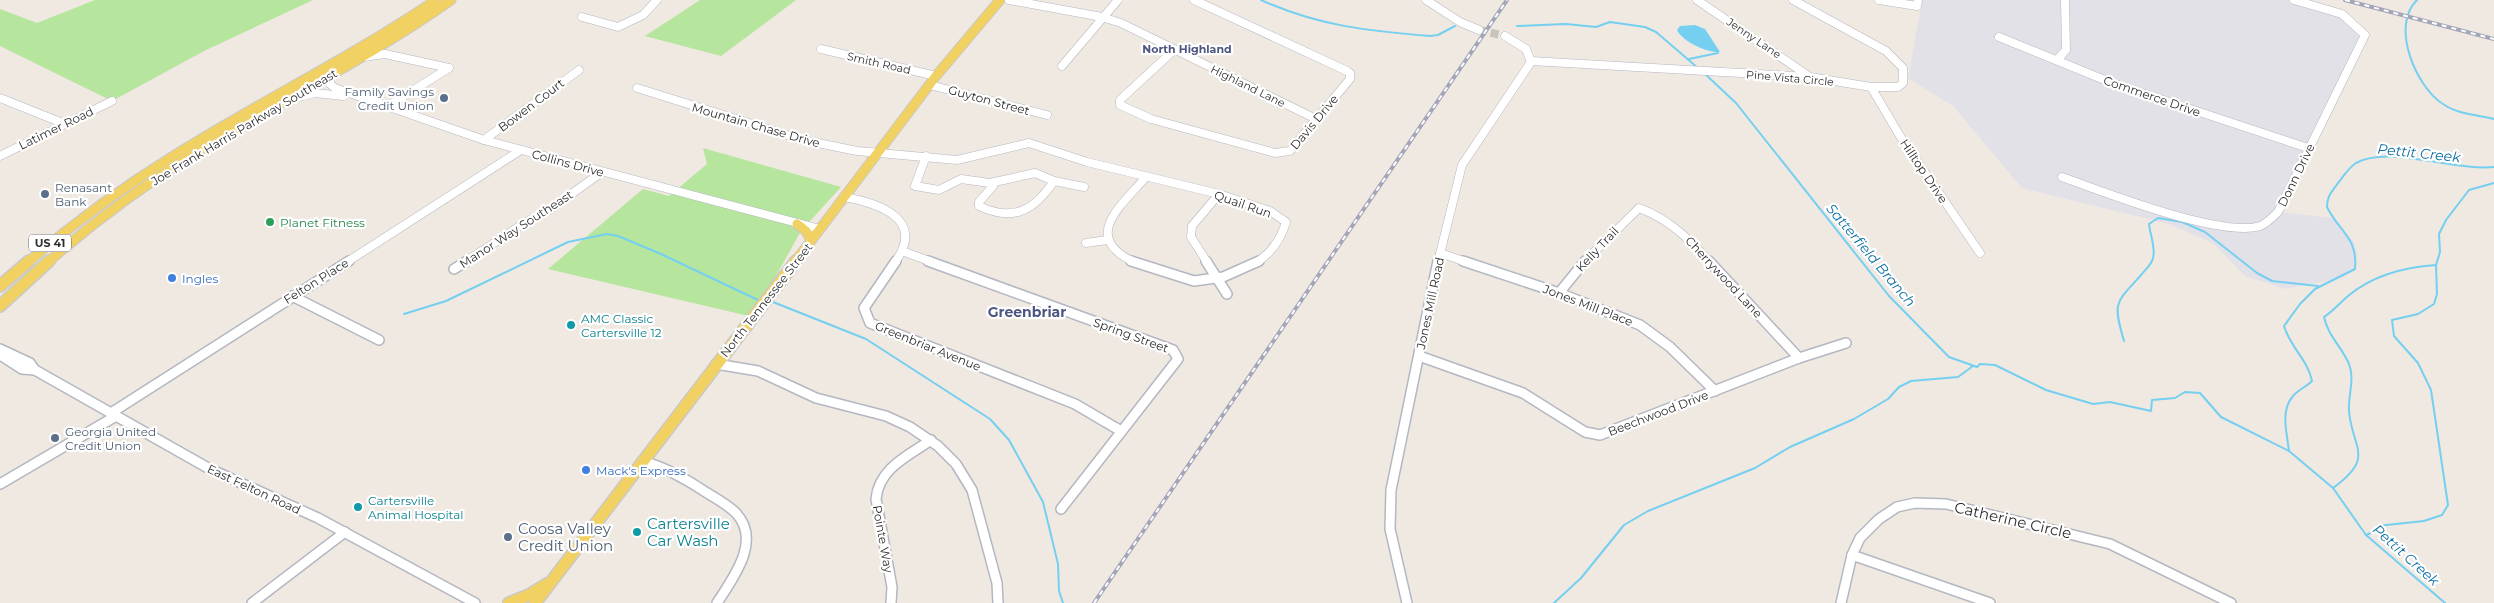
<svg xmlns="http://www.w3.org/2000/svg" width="2494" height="603" font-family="Montserrat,sans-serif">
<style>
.industrial{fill:#e3e1e8}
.green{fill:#b6e59e}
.water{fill:#75cff0}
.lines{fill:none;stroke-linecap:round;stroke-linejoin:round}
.stream{stroke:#75cff0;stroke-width:2}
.minor-tunnel{stroke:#c8c4bd;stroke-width:8;stroke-dasharray:8 4;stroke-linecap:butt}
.minor-far1-casing{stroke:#b4b7c1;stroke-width:9}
.minor-casing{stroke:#b4b7c1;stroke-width:12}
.major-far1-casing{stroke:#c9c9c9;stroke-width:11}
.major-casing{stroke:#c9c9c9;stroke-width:14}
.minor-far1{stroke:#fff;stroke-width:8}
.minor{stroke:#fff;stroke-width:9}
.major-far1{stroke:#f2d163;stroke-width:9}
.major{stroke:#f2d163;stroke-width:11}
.rail-casing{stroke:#a3a6b8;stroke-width:4}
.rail{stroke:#fff;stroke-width:2;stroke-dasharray:5;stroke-linecap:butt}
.service-dot{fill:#5c6f8a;stroke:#fff;stroke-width:2}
.leisure-dot{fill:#2e9e5b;stroke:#fff;stroke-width:2}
.shop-dot{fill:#3f7fe0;stroke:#fff;stroke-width:2}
.culture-dot{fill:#0f9aa8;stroke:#fff;stroke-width:2}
.labels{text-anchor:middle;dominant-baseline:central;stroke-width:4.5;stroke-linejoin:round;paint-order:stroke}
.far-street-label{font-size:11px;fill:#2e2e2e;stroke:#fff}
.far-neighbourhood-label{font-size:11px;font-weight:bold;fill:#4d5680;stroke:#fff}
.shield{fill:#fff;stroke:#6d6d6d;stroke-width:1}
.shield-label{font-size:11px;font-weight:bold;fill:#2e2e2e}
.service-label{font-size:12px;fill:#4e5e75;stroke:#fff;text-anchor:start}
.street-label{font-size:12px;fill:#2e2e2e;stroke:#fff}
.leisure-label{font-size:12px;fill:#27864d;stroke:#fff;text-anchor:start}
.shop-label{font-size:12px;fill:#366cbe;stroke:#fff;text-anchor:start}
.culture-label{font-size:12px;fill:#0d838f;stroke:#fff;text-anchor:start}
.water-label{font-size:14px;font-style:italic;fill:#0d6fa3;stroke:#fff}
.neighbourhood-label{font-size:14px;font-weight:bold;fill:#4d5680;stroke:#fff}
.near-street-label{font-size:15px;fill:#2e2e2e;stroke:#fff}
.near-culture-label{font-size:15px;fill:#0d838f;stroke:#fff;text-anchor:start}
.near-service-label{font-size:15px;fill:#4e5e75;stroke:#fff;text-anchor:start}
</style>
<rect width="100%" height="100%" fill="#efe9e1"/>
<path class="industrial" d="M1922 0H2292L2331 9 2365 35 2279 212 2332 218 2354 242 2357 253 2355 269 2342 278 2285 289 2245 276 2213 243 2169 224 2022 188 1953 106 1908 78Z"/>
<g class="green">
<path d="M95 0H313L206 50 112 101 0 46V9L37 23Z"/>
<path d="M700 0H796L721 56 645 36Z"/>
<path d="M703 148 841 187 801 231 753 317 548 269 643 189 669 196 707 164Z"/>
</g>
<path class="water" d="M1695 25 1705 29 1720 52C1707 53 1683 42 1677 30L1680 26Z"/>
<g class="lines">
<g class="stream">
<path d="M1261 0C1318 26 1369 31 1430 36L1438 35 1455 26"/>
<path d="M2417 0C2390 26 2416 87 2443 104 2457 114 2477 115 2494 119"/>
<path d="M1517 26 1566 24 1596 27 1610 22 1645 27 1656 32 1698 68"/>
<path d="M1689 59 1718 53"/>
<path d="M1704 73 1736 103 1889 296 1949 357 1977 367 1980 364 1995 365 2046 390 2093 404 2110 402 2151 411 2152 400 2175 398 2185 392 2200 393 2221 417 2289 451 2333 488 2366 535 2445 603"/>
<path d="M773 302 866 339 990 419 1009 440 1043 502 1058 564 1059 591 1063 603"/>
<path d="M404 314 446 301 568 242 607 234 618 236 661 254 758 300"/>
<path d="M2124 341C2112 301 2116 303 2142 274 2146 269 2152 264 2153 258 2156 249 2150 234 2149 224L2158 218 2182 222 2205 232 2257 273 2272 281 2318 286"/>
<path d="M2289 451C2287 433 2280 411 2293 396 2298 390 2306 387 2312 381 2308 360 2290 347 2284 326L2300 304 2315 289 2355 269C2358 237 2339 232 2327 207 2327 195 2332 192 2338 183 2344 176 2348 168 2356 163 2389 145 2455 171 2494 167"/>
<path d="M2333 488C2376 457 2352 449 2349 411 2348 395 2355 379 2349 364 2342 347 2328 336 2324 317 2333 311 2340 303 2348 296 2372 276 2405 267 2436 265"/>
<path d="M2366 535 2373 532 2377 526 2424 521 2442 515 2448 505 2431 390 2418 363 2394 336 2392 320 2418 314 2434 304 2437 294 2436 265 2440 252 2439 234 2446 220 2469 190 2494 183"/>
<path d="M1554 603 1581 578 1624 525 1648 511 1755 468 1790 447 1854 419 1888 399 1899 387 1911 381 1958 377 1973 366"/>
</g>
<path class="minor-tunnel" d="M1479 30 1505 36"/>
<defs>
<g id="minor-far1">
<path d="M1009 0 1102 17 1121 23 1316 119"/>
<path d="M1426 0 1460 22 1479 30"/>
<path d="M1697 0 1810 77"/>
<path d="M1879 0 1917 6 1918 0"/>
<path d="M582 17 618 27 643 15 657 0"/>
<path d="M1999 37 2112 83 2308 148"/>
<path d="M821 49 936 76"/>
<path d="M1174 50 1120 100V105L1151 119 1275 153 1290 151 1350 79V73L1347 71 1194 0"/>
<path d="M363 57 385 54 449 68 388 106"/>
<path d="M2057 60 2066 50 2065 0"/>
<path d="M1531 61 1810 77 1871 87H1898L1903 83V68L1886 51 1793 0"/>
<path d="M1062 66 1118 0"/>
<path d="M330 75V84L335 88 484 140 820 229"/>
<path d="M930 85 1047 115"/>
<path d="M1871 87 1900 136 1980 253"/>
<path d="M637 88 803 140 857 151 957 160 1029 143 1087 162 1219 194 1270 211 1286 222C1281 239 1273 252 1257 262"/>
<path d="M0 98 65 124"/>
<path d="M295 98 315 93 343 96"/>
<path d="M484 140 579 70"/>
<path d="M0 156 112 101"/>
<path d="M926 156 915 186 939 190 961 179 990 183"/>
<path d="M1035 173 1054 181C1034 211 1013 222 979 206V202L993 186 990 183Z"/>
<path d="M2062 177C2103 192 2221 238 2260 226 2266 224 2273 217 2278 212L2365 35 2342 14 2294 0"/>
<path d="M1054 181 1084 187"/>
<path d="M844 197C878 203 927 219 895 262"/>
<path d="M1086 243 1107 240"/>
<path d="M902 251 932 262"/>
<path d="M1440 253 1466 262"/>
<path d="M347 262 521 150"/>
<path d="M465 262 526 222 548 211 602 172"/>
<path d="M1134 262C1080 237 1122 205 1146 177"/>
<path d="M1207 262 1191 237 1192 226 1219 194"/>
<path d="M1438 262 1462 165 1531 62 1526 49 1505 36"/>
<path d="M1584 262 1639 208C1669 219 1689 239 1710 262"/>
</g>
<g id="minor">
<path d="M896 261 864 308 870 323 1075 404 1121 431"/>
<path d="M928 261 1173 350 1178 359 1061 509"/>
<path d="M1131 261 1194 281 1223 277 1259 261"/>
<path d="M1206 261 1227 294"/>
<path d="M1463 261 1559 293 1640 325 1670 347 1715 391"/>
<path d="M1709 261 1799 358"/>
<path d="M454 269 467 261"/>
<path d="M1559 293 1585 261"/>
<path d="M292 296 379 340"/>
<path d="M0 349 30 363 35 370"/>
<path d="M0 355 22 369 35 370 208 468 318 518 475 603"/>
<path d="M1419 356 1523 393 1585 432 1600 435 1799 358 1846 343"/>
<path d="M716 364 758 371 816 398 886 416 910 427 938 446 956 464 972 490 997 583 998 603"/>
<path d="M111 413 349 261"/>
<path d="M642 461C665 467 684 478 704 491 715 498 727 504 736 513 762 541 733 578 717 603"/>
<path d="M0 484 116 416"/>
<path d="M1852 555 1990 603"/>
<path d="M252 603 345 532"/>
<path d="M891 603 892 587 876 499C879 468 908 456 931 440"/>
<path d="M1407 603 1390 529 1391 490 1438 261"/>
<path d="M1841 603 1852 555 1860 538 1879 519 1897 507 1915 503 1946 504 2110 544 2231 603"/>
</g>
<g id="major-far1">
<path d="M797 224 806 231 811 240"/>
<path d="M28 262C74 223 123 187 175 155 261 101 352 57 436 0"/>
<path d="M48 262C94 222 142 186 194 154 279 102 369 58 451 0"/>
<path d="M795 262 936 76 1000 0"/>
</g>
<g id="major">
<path d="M0 286 29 261"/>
<path d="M0 306 49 261"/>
<path d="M509 603 529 595 547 584"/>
<path d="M535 603 796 261"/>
</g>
</defs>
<use href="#minor-far1" class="minor-far1-casing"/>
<use href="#minor" class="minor-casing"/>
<use href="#major-far1" class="major-far1-casing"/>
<use href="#major" class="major-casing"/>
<use href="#minor-far1" class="minor-far1"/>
<use href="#minor" class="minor"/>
<use href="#major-far1" class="major-far1"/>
<use href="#major" class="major"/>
<defs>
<g id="rail">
<path d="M2345 0 2494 39"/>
<path d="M1094 603 1507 0"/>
</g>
</defs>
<use href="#rail" class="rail-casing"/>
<use href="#rail" class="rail"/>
</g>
<g class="service-dot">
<circle cx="444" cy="98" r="5"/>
<circle cx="45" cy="194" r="5"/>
<circle cx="55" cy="438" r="5"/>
<circle cx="508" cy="537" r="5"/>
</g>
<circle class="leisure-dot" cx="270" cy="222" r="5"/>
<g class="shop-dot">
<circle cx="172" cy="278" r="5"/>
<circle cx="586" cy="470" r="5"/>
</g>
<g class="culture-dot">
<circle cx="571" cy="325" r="5"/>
<circle cx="358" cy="507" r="5"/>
<circle cx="637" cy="532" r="5"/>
</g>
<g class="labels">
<g class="far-street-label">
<text transform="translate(1754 38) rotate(34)">Jenny Lane</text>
<text transform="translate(879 63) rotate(13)">Smith Road</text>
<text transform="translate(1790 78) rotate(5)">Pine Vista Circle</text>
<text transform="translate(1248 86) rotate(26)">Highland Lane</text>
</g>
<g class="far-neighbourhood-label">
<text x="1187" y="49">North Highland</text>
</g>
<rect class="shield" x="29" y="234.5" width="42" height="17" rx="4"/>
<g class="shield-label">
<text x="50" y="243">US 41</text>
</g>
<g class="service-label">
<text x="434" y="91" text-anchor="end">Family Savings<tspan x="434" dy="14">Credit Union</tspan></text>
<text x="55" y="187">Renasant<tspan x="55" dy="14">Bank</tspan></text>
<text x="65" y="431">Georgia United<tspan x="65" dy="14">Credit Union</tspan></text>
</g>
<g class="street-label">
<text transform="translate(2152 96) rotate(19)">Commerce Drive</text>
<text transform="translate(989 100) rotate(15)">Guyton Street</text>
<text transform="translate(531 105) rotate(-37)">Bowen Court</text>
<text transform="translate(1314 122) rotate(-50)">Davis Drive</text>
<text transform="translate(756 125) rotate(16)">Mountain Chase Drive</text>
<text transform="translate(244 127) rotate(-31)">Joe Frank Harris Parkway Southeast</text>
<text transform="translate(56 128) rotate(-26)">Latimer Road</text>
<text transform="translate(568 163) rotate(15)">Collins Drive</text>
<text transform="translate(1924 171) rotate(56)">Hilltop Drive</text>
<text transform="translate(2296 175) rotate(-64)">Donn Drive</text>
<text transform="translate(1243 204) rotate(19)">Quail Run</text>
<text transform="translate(516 229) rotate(-33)">Manor Way Southeast</text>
<text transform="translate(1597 249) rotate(-47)">Kelly Trail</text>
<text transform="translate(1724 277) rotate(47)">Cherrywood Lane</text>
<text transform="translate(316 281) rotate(-32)">Felton Place</text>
<text transform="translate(766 300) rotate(-52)">North Tennessee Street</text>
<text transform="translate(1430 303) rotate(-78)">Jones Mill Road</text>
<text transform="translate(1588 305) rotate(21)">Jones Mill Place</text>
<text transform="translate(1131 335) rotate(20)">Spring Street</text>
<text transform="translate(928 346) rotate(22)">Greenbriar Avenue</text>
<text transform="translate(1658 413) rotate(-21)">Beechwood Drive</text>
<text transform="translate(254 489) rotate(25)">East Felton Road</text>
<text transform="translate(883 539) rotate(80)">Pointe Way</text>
</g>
<g class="leisure-label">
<text x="280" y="222">Planet Fitness</text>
</g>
<g class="shop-label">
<text x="182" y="278">Ingles</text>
<text x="596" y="470">Mack's Express</text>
</g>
<g class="culture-label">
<text x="581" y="318">AMC Classic<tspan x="581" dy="14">Cartersville 12</tspan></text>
<text x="368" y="500">Cartersville<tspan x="368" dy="14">Animal Hospital</tspan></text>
</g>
<g class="water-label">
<text transform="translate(2419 153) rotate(6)">Pettit Creek</text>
<text transform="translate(1871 255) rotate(50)">Satterfield Branch</text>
<text transform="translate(2406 555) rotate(42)">Pettit Creek</text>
</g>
<g class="neighbourhood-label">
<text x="1027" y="312">Greenbriar</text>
</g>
<g class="near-street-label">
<text transform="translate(2013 520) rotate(13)">Catherine Circle</text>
</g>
<g class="near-culture-label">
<text x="647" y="523">Cartersville<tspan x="647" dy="17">Car Wash</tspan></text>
</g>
<g class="near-service-label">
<text x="518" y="528">Coosa Valley<tspan x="518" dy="17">Credit Union</tspan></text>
</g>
</g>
</svg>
